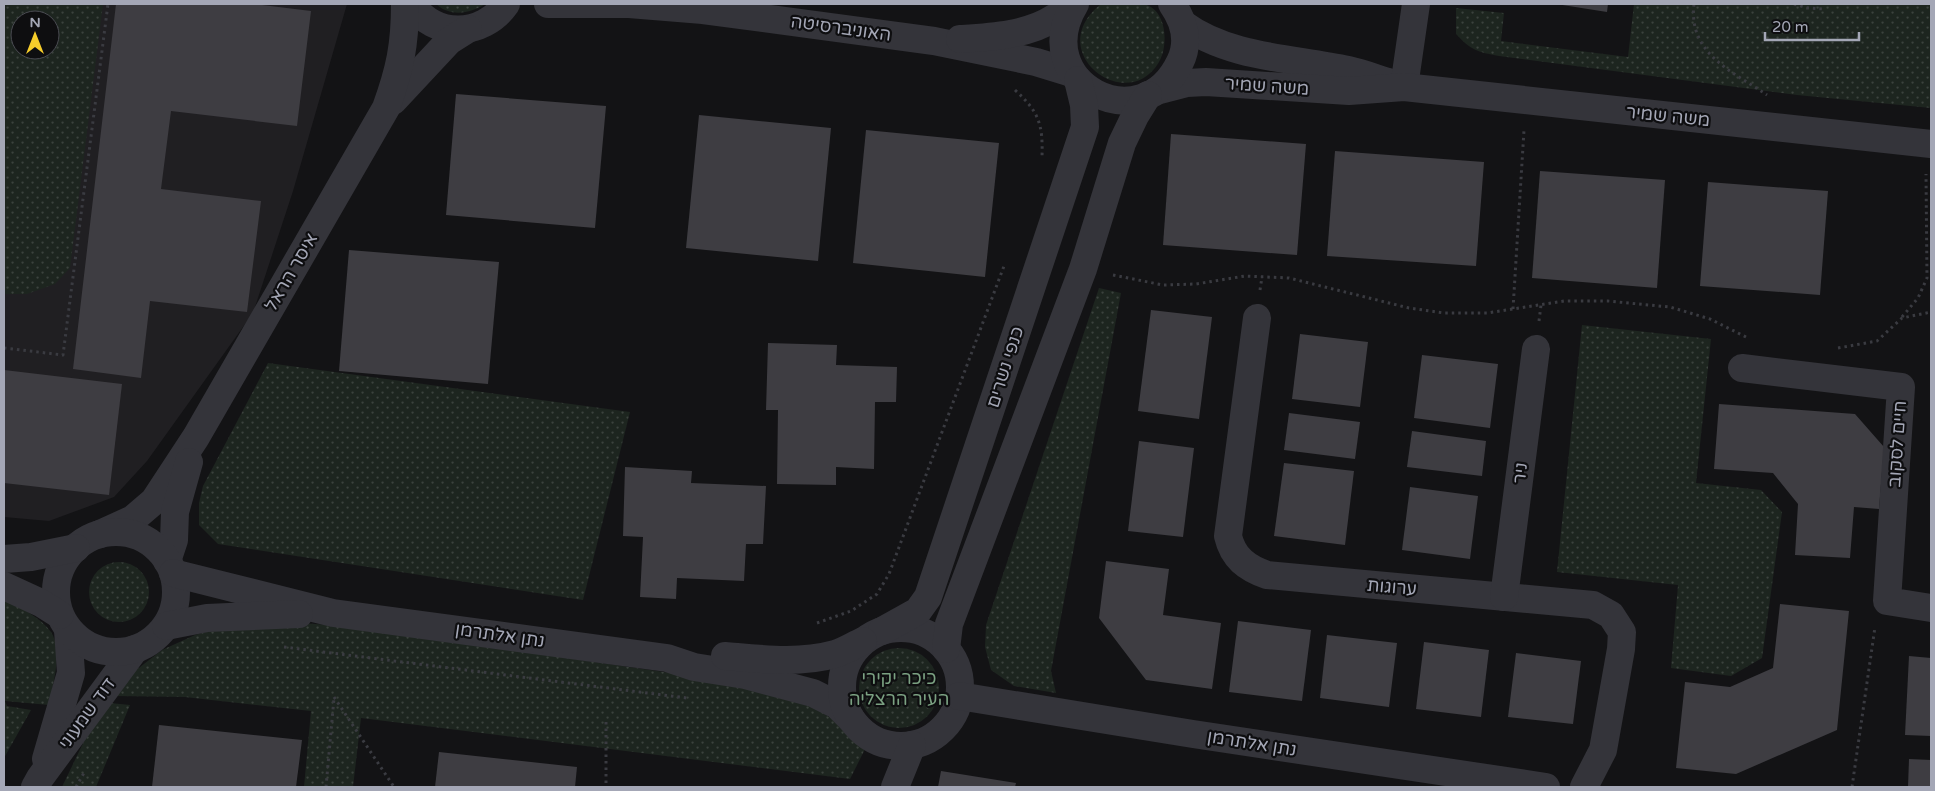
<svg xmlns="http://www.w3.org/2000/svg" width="1935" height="791" font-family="'Varela Round','Noto Sans Hebrew',sans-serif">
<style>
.built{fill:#201f22;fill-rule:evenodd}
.green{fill:url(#green-dots);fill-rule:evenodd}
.building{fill:#3e3d42}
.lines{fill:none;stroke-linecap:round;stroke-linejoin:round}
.path{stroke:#3a3b41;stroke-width:3;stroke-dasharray:2.5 4;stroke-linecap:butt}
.minor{stroke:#34343a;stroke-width:28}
.tertiary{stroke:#34343a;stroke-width:28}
.labels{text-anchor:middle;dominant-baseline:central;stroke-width:4.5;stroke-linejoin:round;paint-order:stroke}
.street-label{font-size:18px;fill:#a4a7b6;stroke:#0e0e10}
.park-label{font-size:18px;fill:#7ba182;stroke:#0e0e10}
</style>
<defs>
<pattern id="green-dots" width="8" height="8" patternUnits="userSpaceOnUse" patternTransform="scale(1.25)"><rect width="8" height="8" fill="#1d251f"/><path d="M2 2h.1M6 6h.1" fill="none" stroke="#3b423d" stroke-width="1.8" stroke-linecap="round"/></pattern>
</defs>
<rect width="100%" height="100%" fill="#131315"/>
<path class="built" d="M4 4H347L293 191 253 313 147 461 114 497 49 521 4 517ZM20 20H50V50H20Z"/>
<g class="green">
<path d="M4 4H103L70 268 55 284 27 294H4ZM20 20H50V50H20Z"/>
<path d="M436 4H485C470 14 450 17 436 4Z"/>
<path d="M1101 4C1114 4 1130 1 1143 4 1167 8 1169 46 1159 62 1127 117 1041 51 1101 4Z"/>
<path d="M1634 4H1931V108L1797 95 1499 56C1477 52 1471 50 1456 34V8L1504 13 1501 41 1628 57Z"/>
<path d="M1099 288 1121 293 1051 671 1056 693 1014 686 991 670 985 647 986 625Z"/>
<path d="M1582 325 1711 339 1696 483 1761 490 1782 512 1762 658 1731 676 1671 668 1678 585 1557 572Z"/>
<path d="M268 363 630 412 583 600 218 544 199 525V503L203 486Z"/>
<circle cx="119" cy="592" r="30"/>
<path d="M4 597C19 607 40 617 51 632 63 650 53 685 49 705L5 701 7 706 31 710 4 758Z"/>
<path d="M284 622 346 626 733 682 807 701 851 733 865 749 850 779 361 718 353 787H304L311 711 185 697 114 696 131 674 162 650 195 635 237 623Z"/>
<circle cx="899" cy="688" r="40"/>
<path d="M110 703 130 705 96 787H62L99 710Z"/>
</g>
<g class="building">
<path d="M116 4H253L311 11 297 126 171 111 161 189 261 201 247 312 150 301 141 378 73 369Z"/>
<path d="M1556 4H1608L1607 12Z"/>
<path d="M456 94 606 106 595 228 446 215Z"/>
<path d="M699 115 831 128 818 261 686 248Z"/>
<path d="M866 130 999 143 985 277 853 263Z"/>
<path d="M1171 134 1306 144 1297 255 1163 245Z"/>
<path d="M1335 151 1484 162 1476 266 1327 256Z"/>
<path d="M1540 171 1665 180 1657 288 1532 278Z"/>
<path d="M1708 182 1828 191 1820 295 1700 286Z"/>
<path d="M349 250 499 262 488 384 339 371Z"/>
<path d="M1151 310 1212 317 1199 419 1138 411Z"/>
<path d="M1300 334 1368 342 1360 407 1292 399Z"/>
<path d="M768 343 837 345 836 365 897 367 896 402H875L874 469 836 467V485L777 484 778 410H766Z"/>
<path d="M1422 355 1498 364 1490 428 1414 418Z"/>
<path d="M4 370 122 384 109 495 4 483Z"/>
<path d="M1719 404 1855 414 1884 447 1879 509 1854 507 1850 558 1795 555 1798 504 1773 473 1714 469Z"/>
<path d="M1289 413 1360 422 1355 459 1284 450Z"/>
<path d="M1412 431 1486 441 1482 476 1407 467Z"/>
<path d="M1139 441 1194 448 1183 537 1128 531Z"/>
<path d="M1284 463 1354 471 1345 545 1274 536Z"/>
<path d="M625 467 692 471 691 483 766 486 763 544H746L744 581 677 578 676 599 640 597 643 537 623 536Z"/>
<path d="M1410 487 1478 496 1470 559 1402 550Z"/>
<path d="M1106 561 1169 569 1163 615 1221 623 1212 689 1146 680 1099 618Z"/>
<path d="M1780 604 1849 611 1837 730 1736 774 1676 768 1685 682 1730 687 1773 668Z"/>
<path d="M1238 621 1311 630 1302 701 1229 692Z"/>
<path d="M1327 635 1397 643 1389 707 1320 698Z"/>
<path d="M1424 642 1489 650 1481 717 1416 709Z"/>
<path d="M1516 653 1581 661 1573 724 1508 717Z"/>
<path d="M1909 656 1931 658V736L1905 735Z"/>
<path d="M159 725 302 740 296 787H152Z"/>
<path d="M439 752 577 767 575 787H435Z"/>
<path d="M1909 759 1931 760V787H1908Z"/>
<path d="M941 771 1016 783 1015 787H938Z"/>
</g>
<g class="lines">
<g class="path">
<path d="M1694 4C1688 54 1732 71 1767 95"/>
<path d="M1794 4 1807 8 1824 9"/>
<path d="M1015 90C1039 112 1043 124 1042 157"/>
<path d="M1113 275 1163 285 1196 284 1245 276 1289 278 1409 308 1444 313H1487L1564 301H1608L1670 307 1710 319 1746 337"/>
<path d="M1260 290 1262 277"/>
<path d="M1513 309 1524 130"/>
<path d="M1902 317 1918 298 1927 278 1926 174"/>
<path d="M1539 321 1541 305"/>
<path d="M4 348 63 355 108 4"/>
<path d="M1838 348 1877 341 1902 318 1931 312"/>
<path d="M817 623 851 611 877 594 889 574 1004 266"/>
<path d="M284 647 687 698"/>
<path d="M334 697 394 787"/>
<path d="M606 722V787"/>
<path d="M76 787 85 771"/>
<path d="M326 787 334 698"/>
<path d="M1852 787 1875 627"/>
</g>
<g class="minor">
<path d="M412 4C434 39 483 37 506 4"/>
<path d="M548 4H629L703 10 934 41 1036 62 1072 73"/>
<path d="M1183 24C1229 58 1293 58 1348 70 1362 73 1375 78 1388 82"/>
<path d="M960 39C991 37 1028 35 1054 18 1061 14 1067 8 1073 4"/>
<path d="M1404 87 1416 4"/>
<path d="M1160 90 1187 83 1206 82 1349 91 1404 87 1931 144"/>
<path d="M393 101 449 41 468 29"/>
<path d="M1257 318 1228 536C1233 558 1247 568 1267 575L1593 605 1611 615 1622 632 1621 649 1603 750 1584 787"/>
<path d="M1742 368 1901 387 1887 601 1931 608"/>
<path d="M100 534 133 519 154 501 196 437 386 108C400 69 405 45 405 4"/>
<path d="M167 561 174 540 175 512 189 462"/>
<path d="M1504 597 1536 349"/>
<path d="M46 759 71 673 68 630"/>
<path d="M35 787 40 778 135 649"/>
</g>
<g class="tertiary">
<path d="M1075 4C1027 83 1142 143 1180 62 1190 42 1184 21 1172 4"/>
<circle cx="116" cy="592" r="60"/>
<path d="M4 559 31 557 76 548"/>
<path d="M173 573 333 613 667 658 694 667 745 675 813 693 837 705 851 719"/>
<path d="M4 586 41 603 60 615"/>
<path d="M166 626 207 618 299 614"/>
<circle cx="901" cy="687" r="59"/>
<path d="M882 631 918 611 928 597 1085 127 1084 105 1078 80"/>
<path d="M946 649 949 624 1083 269 1122 143 1135 116 1148 95"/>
<path d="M725 656C761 659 799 664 835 654 845 651 854 645 863 641"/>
<path d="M959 696 1193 734 1546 787"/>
<path d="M895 787 912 745"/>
</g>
</g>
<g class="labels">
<g class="street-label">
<text transform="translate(841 28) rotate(8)">האוניברסיטה</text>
<text transform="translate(1267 86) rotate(4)">משה שמיר</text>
<text transform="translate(1668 116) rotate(6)">משה שמיר</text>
<text transform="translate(291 272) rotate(-60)">איסר הראל</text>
<text transform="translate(1005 367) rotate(-72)">כנפי נשרים</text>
<text transform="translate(1897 444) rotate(-86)">חיים לסקוב</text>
<text transform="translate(1520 473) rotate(-83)">ניר</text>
<text transform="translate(1392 587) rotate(5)">ערוגות</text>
<text transform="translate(500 635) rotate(8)">נתן אלתרמן</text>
<text transform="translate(87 713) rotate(-54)">דוד שמעוני</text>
<text transform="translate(1252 743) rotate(9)">נתן אלתרמן</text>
</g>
<g class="park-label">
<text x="899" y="678">כיכר יקירי<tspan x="899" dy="21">העיר הרצליה</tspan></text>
</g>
</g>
<rect width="1935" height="791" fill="none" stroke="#a4a7b6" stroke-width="10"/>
<g transform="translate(35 35)"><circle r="24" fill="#0e0e10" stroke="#4a4b52"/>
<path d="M0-4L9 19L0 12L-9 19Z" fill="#f6cd2b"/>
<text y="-8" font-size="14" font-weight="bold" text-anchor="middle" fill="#a4a7b6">N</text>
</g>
<path d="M1765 32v8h94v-8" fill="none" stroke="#a4a7b6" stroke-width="2.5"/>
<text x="1772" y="32" font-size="15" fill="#a4a7b6" stroke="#0e0e10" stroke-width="4" paint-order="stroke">20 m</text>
</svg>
